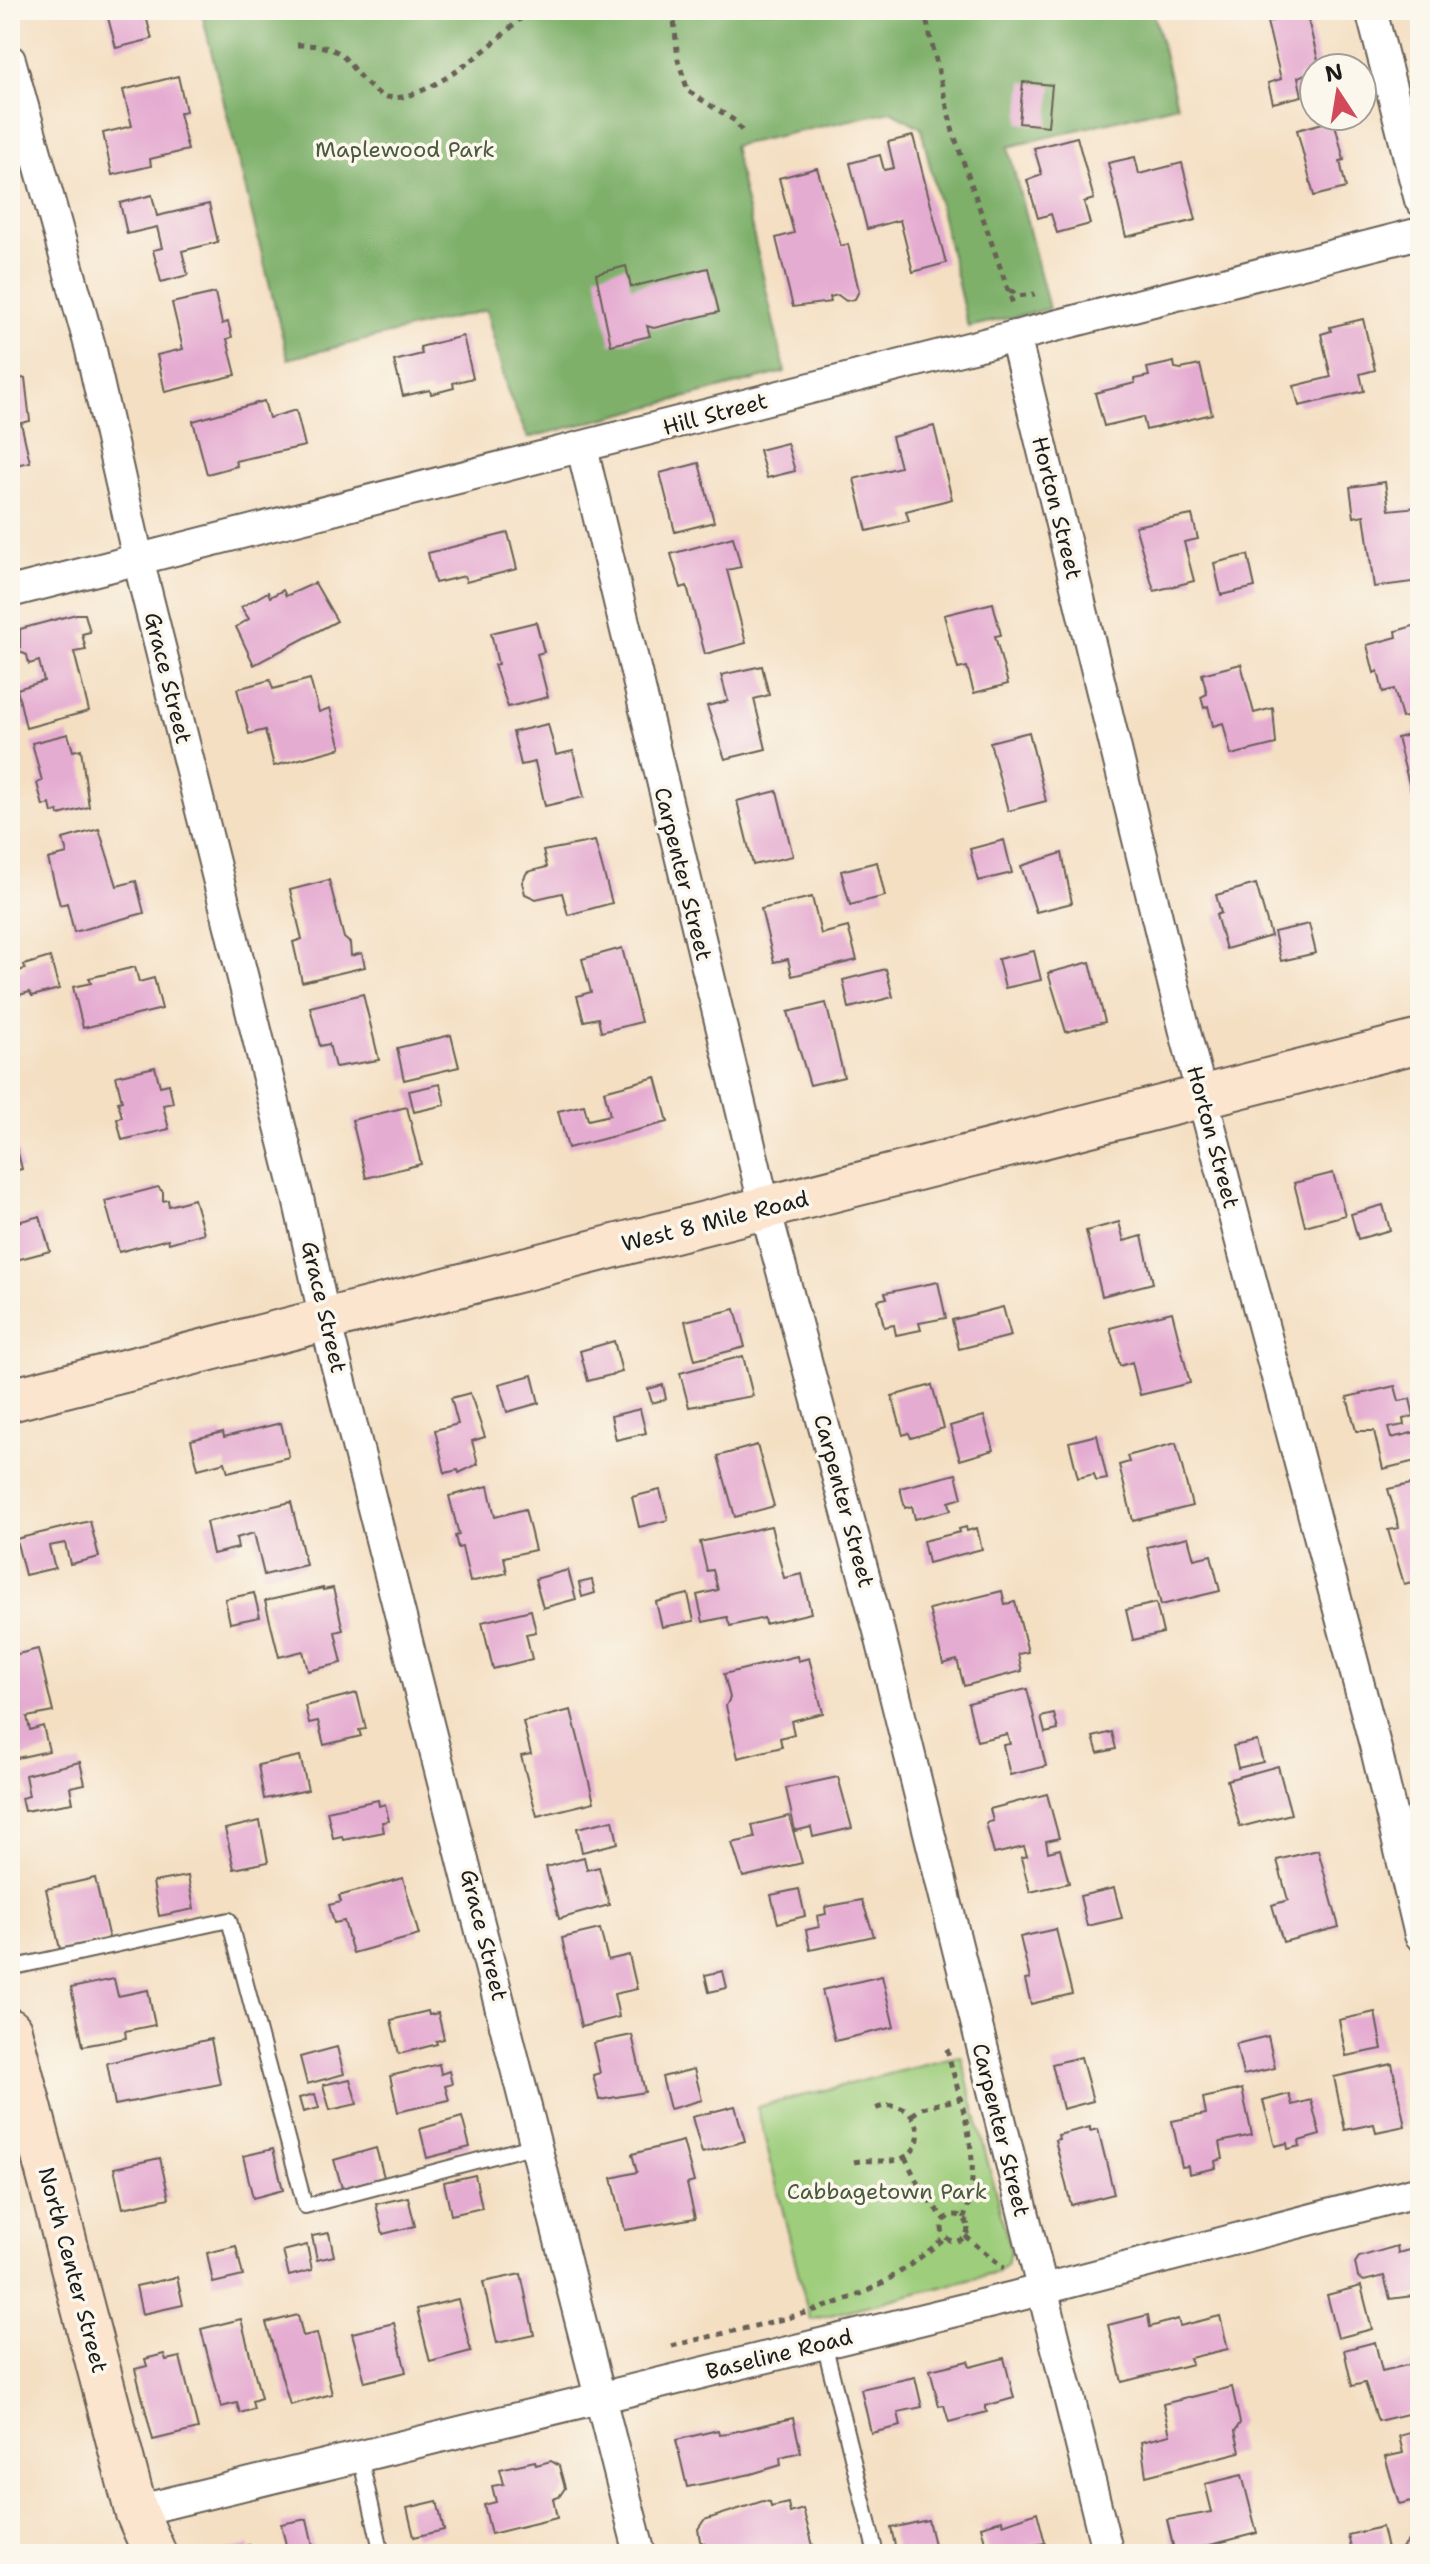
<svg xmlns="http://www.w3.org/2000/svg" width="1430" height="2564" font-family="'Shantell Sans',sans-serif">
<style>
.green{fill:#9ecd7b;stroke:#5d744c;stroke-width:2}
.forest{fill:#7eb06b;stroke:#4d6644;stroke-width:2}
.building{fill:#e5acd1}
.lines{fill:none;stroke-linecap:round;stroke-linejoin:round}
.lane-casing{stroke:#686056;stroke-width:18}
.street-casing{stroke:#686056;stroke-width:34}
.secondary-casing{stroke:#686056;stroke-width:46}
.path{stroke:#686056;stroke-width:5;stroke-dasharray:6 6;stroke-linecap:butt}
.lane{stroke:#fff;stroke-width:14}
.street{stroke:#fff;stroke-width:30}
.secondary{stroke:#fce5cf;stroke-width:42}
.labels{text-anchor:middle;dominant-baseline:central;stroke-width:7;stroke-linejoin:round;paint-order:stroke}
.park-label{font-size:22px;fill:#4a5a3d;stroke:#fbf7ec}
.street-label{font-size:22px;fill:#1c1c1c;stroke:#fbf7ec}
</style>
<rect width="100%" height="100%" fill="#fbf7ec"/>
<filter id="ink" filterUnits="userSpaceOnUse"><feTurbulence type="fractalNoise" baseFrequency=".0125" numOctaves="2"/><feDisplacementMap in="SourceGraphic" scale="16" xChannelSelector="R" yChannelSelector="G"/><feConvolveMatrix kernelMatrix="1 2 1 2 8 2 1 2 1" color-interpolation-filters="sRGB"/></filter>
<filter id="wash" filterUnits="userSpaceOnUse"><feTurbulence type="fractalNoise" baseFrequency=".006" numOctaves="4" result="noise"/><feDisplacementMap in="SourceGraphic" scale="32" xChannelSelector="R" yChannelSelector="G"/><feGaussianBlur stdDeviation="1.8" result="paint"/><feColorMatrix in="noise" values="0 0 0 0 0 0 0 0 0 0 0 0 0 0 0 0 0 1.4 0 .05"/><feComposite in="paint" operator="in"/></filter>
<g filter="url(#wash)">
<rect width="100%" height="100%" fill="#f4dfc3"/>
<path class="green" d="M961 2056 1010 2250 1007 2264 997 2273 810 2320 757 2107Z"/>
<path class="forest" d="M201 10H1153L1177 105 1008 147 1049 309 968 327 921 128 891 111 733 146 785 372 528 438 508 393 486 310 288 359Z"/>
<g id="blocks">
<g class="building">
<path d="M106 10H141L143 17 146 16 152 39 116 48Z"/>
<path d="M1306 12 1320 68 1298 77 1302 96 1273 103 1268 83 1281 79 1267 22Z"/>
<path d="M178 76 186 111 179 113 188 150 150 159 151 166 112 175 103 133 132 126 123 90Z"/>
<path d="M1023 82 1052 85 1048 126 1019 123Z"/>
<path d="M1334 120 1344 160 1340 161 1346 188 1314 196 1297 130Z"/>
<path d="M913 136 946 263 913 272 900 220 867 229 850 163 880 155 884 170 894 168 888 142Z"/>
<path d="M1077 137 1094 199 1084 202 1090 224 1057 233 1051 214 1038 218 1027 180 1042 175 1034 148Z"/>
<path d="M1135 157 1139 174 1182 163 1196 220 1126 237 1108 163Z"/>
<path d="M817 168 841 246 848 244 859 291 855 299 846 301 838 295 830 297 831 302 793 307 776 238 794 233 779 178Z"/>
<path d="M152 195 157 216 209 204 218 242 182 251 188 275 161 282 153 250 162 248 157 227 127 234 120 203Z"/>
<path d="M626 266 631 287 708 268 719 312 654 328 647 326 650 336 611 345 596 274Z"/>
<path d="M215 293 222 324 228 322 232 337 227 339 236 375 165 392 157 355 183 349 172 303Z"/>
<path d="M1363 319 1375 370 1360 374 1364 391 1299 406 1294 386 1331 377 1321 334 1331 331 1330 327Z"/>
<path d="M463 336 473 378 453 383 454 388 431 394 430 390 403 396 394 361 422 354 420 347Z"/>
<path d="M10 353 18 379 25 378 30 421 21 423 30 462 10 466Z"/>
<path d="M1174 362 1175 368 1181 369 1200 365 1212 414 1146 430 1143 417 1104 426 1095 393 1135 383 1134 379 1149 376 1147 368Z"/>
<path d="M264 401 269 418 296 410 305 446 235 461 237 466 207 474 193 421Z"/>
<path d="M934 426 952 499 906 511 909 521 867 531 854 479 900 467 892 437Z"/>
<path d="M787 443 795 471 767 478 759 450Z"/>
<path d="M699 463 714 522 675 532 660 473Z"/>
<path d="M1385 482 1389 510 1417 507 1420 581 1374 587 1364 515 1354 517 1350 487Z"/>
<path d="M1192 515 1198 539 1184 542 1194 581 1154 591 1135 526Z"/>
<path d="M508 533 517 569 466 582 465 576 435 583 428 553Z"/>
<path d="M733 537 741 567 727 570 746 643 705 654 687 586 681 588 671 554Z"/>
<path d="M1248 555 1255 587 1221 595 1214 563Z"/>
<path d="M315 583 337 621 254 665 236 627 249 619 241 607 268 592 270 597 283 590 286 596Z"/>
<path d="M993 603 1001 635 995 636 1008 684 974 693 967 667 958 669 944 615Z"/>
<path d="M76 614H85L90 632 82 634 86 650 74 652 89 711 26 728 17 689 44 681 39 661 29 664 27 655 20 652V629Z"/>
<path d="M536 622 544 652 537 654 548 697 508 707 494 665 498 664 491 633Z"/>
<path d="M1420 624V714L1402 718 1394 689 1383 692 1378 671 1374 673 1367 645 1397 637 1396 631Z"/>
<path d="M1241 664 1254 713 1273 708 1276 744 1231 755 1223 723 1213 726 1208 706 1204 708 1201 697 1207 694 1202 674Z"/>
<path d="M762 666 769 695 754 699 766 749 725 759 707 706 728 701 721 675Z"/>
<path d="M310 679 319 712 330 708 341 748 274 766 265 730 249 734 237 689 270 680 273 689Z"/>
<path d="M548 724 556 755 573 751 584 797 545 806 535 762 521 765 513 732Z"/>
<path d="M1029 732 1046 801 1008 811 990 742Z"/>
<path d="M1420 732V822H1419L1397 738Z"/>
<path d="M68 734 73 751 81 749 89 807 59 815 58 811 52 813 50 804 43 806 37 783 42 781 32 743Z"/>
<path d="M777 791 793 856 753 865 737 801Z"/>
<path d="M99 829 117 886 136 881 144 913 74 932 67 903 60 905 48 859 67 854 63 839Z"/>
<path d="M1004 840 1012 873 978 881 970 849Z"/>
<path d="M595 841 612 903 568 915 562 893 536 899 525 894 522 882 527 872 547 867 543 851Z"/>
<path d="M1062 853 1072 903 1036 912 1021 866Z"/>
<path d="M877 862 885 896 850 905 841 871Z"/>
<path d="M329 880 344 938 350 943 351 956 362 953 365 967 302 982 293 942 302 939 290 890Z"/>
<path d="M1256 884 1271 936 1226 949 1216 915 1221 913 1216 895Z"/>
<path d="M812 897 821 934 848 927 857 960 792 976 788 959 774 962 761 909Z"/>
<path d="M1309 924 1316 953 1281 961 1274 932Z"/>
<path d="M622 948 641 1022 601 1032 598 1018 584 1021 577 996 591 992 582 959Z"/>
<path d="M1034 951 1041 980 1005 988 998 959Z"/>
<path d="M50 957 59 989 32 996 30 992 19 995 13 973 25 969 24 965Z"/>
<path d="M1090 962 1105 1022 1066 1032 1048 973Z"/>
<path d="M135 967 139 982 154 978 162 1009 83 1028 73 987 91 983 89 978Z"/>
<path d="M886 969 893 997 849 1008 843 980Z"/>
<path d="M363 994 379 1060 335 1067 329 1044 320 1046 310 1007Z"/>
<path d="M826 1003 844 1077 810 1085 788 1012Z"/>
<path d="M451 1035 459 1067 404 1080 397 1048Z"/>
<path d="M155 1067 160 1086 169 1084 173 1103 163 1105 169 1129 122 1140 117 1119 122 1117 118 1102 122 1101 116 1076Z"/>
<path d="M656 1077 668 1122 568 1148 558 1111 584 1105 588 1120 610 1115 604 1091Z"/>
<path d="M440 1084 445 1105 414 1112 409 1091Z"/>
<path d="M407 1107 421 1164 366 1178 352 1120Z"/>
<path d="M17 1149 22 1169 10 1172V1151Z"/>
<path d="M1333 1173 1345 1215 1305 1226 1294 1183Z"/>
<path d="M158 1187 163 1192V1201L168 1200 169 1206 194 1199 204 1233 169 1243 168 1239 119 1252 105 1201Z"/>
<path d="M1383 1205 1390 1230 1358 1239 1351 1214Z"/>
<path d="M40 1216 50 1251 16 1260 10 1224Z"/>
<path d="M1119 1222 1124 1241 1142 1236 1153 1283 1102 1296 1086 1231Z"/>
<path d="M938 1282 946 1318 919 1323 921 1330 896 1335 894 1325 884 1327 878 1300 887 1298 885 1293Z"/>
<path d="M1003 1307 1011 1336 959 1349 952 1320Z"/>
<path d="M735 1309 745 1347 695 1360 685 1321Z"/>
<path d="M1172 1312 1190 1383 1140 1395 1132 1362 1120 1366 1110 1328Z"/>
<path d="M614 1341 622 1372 588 1381 580 1351Z"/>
<path d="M743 1356 753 1396 689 1407 680 1373Z"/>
<path d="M532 1375 539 1403 507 1412 499 1384Z"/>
<path d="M663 1385 666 1399 652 1403 648 1389Z"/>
<path d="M932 1385 944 1428 911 1438 909 1433 903 1435 892 1396Z"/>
<path d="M1395 1386 1399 1401 1410 1399 1414 1416 1403 1419 1404 1425 1388 1428 1391 1438 1420 1431V1460L1383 1469 1374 1431H1356L1347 1397Z"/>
<path d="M470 1393 485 1437 472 1441 478 1464 459 1473 458 1470 445 1473 435 1430 458 1424 451 1398Z"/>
<path d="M640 1409 646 1433 616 1440 611 1416Z"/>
<path d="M984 1416 994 1450 960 1460 950 1426Z"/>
<path d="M281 1423 289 1457 228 1472 225 1462 198 1469 191 1440 223 1432 224 1437Z"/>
<path d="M1097 1435 1107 1479 1096 1481 1094 1474 1078 1478 1069 1442Z"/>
<path d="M1176 1443 1192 1506 1133 1521 1119 1465 1129 1462 1127 1456Z"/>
<path d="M757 1445 774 1506 735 1517 718 1456Z"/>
<path d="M956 1474 962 1498 949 1502 951 1510 915 1519 912 1506 905 1508 900 1488Z"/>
<path d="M1420 1482V1580L1404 1584 1388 1530 1399 1528 1388 1489Z"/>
<path d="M488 1486 495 1517 525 1509 535 1550 504 1557 507 1573 470 1582 462 1547 458 1548 455 1536 459 1535 449 1496Z"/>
<path d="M660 1490 668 1520 639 1527 632 1497Z"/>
<path d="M291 1502 306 1565 264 1575 254 1533 236 1538 238 1548 213 1554 206 1522Z"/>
<path d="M90 1521 99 1557 70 1564 65 1543 49 1546 55 1568 25 1575 16 1539Z"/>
<path d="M771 1526 784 1578 802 1574 811 1613 765 1624 764 1618 730 1626 727 1617 703 1622 697 1595 718 1590 713 1570 707 1571 700 1542Z"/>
<path d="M966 1527 967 1531 977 1528 982 1549 928 1563 923 1541 960 1532 959 1529Z"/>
<path d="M1188 1537 1194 1559 1211 1555 1220 1591 1161 1605 1147 1547Z"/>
<path d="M568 1570 576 1599 543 1608 535 1579Z"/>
<path d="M592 1580 595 1593 582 1597 579 1583Z"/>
<path d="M323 1588V1590L333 1588 343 1630 335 1632 342 1663 308 1671 303 1651 279 1657 265 1601Z"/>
<path d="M1002 1591 1005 1604 1015 1602 1028 1652 1018 1654 1022 1671 964 1686 957 1660 943 1664 929 1609Z"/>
<path d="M254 1593 260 1617 230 1623 225 1599Z"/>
<path d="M688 1594 694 1621 662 1627 656 1602Z"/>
<path d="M1156 1603 1163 1633 1133 1640 1126 1610Z"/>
<path d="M531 1610 536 1632 526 1634 532 1659 493 1669 482 1622Z"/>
<path d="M38 1649 53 1712 27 1717 30 1730 43 1726 49 1751 17 1758 10 1728V1656Z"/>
<path d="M797 1656 798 1661 809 1658 823 1713 791 1721 794 1734 780 1738 782 1747 738 1758 726 1706 730 1698 724 1674Z"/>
<path d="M1027 1689 1046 1766 1010 1775 1003 1745 1010 1744 1007 1734 977 1741 968 1703Z"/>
<path d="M357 1693 366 1729 359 1730 361 1736 324 1745 318 1721 309 1723 305 1706Z"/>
<path d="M571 1710 594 1802 537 1816 521 1756 531 1754 523 1722Z"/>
<path d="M1054 1714 1058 1730 1045 1733 1041 1717Z"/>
<path d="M1112 1732 1116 1749 1098 1753 1093 1737Z"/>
<path d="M1257 1741 1263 1762 1238 1768 1233 1746Z"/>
<path d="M300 1756 308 1790 264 1799 258 1765Z"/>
<path d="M80 1762 85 1784 70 1787 73 1803 24 1811 21 1798 29 1796 25 1775Z"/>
<path d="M1278 1766 1291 1814 1240 1827 1227 1780Z"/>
<path d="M838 1777 852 1828 813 1837 811 1827 795 1831 786 1788Z"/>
<path d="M1047 1794 1059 1838 1046 1841 1048 1852 1060 1849 1069 1883 1030 1892 1021 1858 1027 1856 1024 1847 994 1854 986 1823 993 1821 990 1809Z"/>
<path d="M378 1800 379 1806 385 1804 389 1821 382 1822 384 1832 343 1840 342 1836 333 1838 327 1811Z"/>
<path d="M789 1816 802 1863 743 1877 732 1843 755 1838 752 1825Z"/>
<path d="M613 1820 618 1843 582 1852 577 1828Z"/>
<path d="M260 1821 268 1862 234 1869 225 1829Z"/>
<path d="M1318 1850 1339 1927 1283 1942 1272 1905 1288 1900 1277 1860Z"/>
<path d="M584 1857 587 1870 599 1867 609 1905 559 1919 546 1867Z"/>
<path d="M188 1876 194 1909 159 1916 153 1882Z"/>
<path d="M95 1878 109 1939 60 1949 46 1889Z"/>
<path d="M403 1878 419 1935 353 1953 344 1921 334 1923 329 1905 341 1902 339 1896Z"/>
<path d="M1114 1888 1122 1918 1087 1926 1080 1896Z"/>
<path d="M799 1889 805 1916 778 1923 771 1895Z"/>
<path d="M862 1900 874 1936 810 1950 806 1930 819 1927 817 1916 826 1914 825 1907Z"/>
<path d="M600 1929 608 1960 629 1955 637 1989 614 1994 619 2017 581 2027 562 1938Z"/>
<path d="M1056 1929 1072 1994 1031 2004 1025 1980 1030 1979 1020 1937Z"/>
<path d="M723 1971 727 1988 709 1992 705 1975Z"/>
<path d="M882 1976 894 2027 835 2041 822 1990Z"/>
<path d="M114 1979 118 1996 148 1990 155 2025 125 2031 126 2038 83 2046 71 1988Z"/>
<path d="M428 2011 429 2015 438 2013 444 2039 436 2041 437 2044 399 2054 391 2020Z"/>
<path d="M1375 2012 1382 2049 1346 2056 1339 2020Z"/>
<path d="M632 2035 645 2092 599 2100 593 2075 600 2073 593 2043Z"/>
<path d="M1268 2036 1275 2068 1243 2075 1236 2044Z"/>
<path d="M211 2039 220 2084 115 2105 107 2063Z"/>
<path d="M337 2047 344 2074 307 2084 300 2057Z"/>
<path d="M1081 2057 1093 2101 1063 2109 1052 2064Z"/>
<path d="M439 2064 441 2074 449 2071 452 2084 445 2086 449 2100 398 2112 390 2076Z"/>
<path d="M1392 2064 1405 2126 1376 2132 1374 2124 1345 2130 1334 2077Z"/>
<path d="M694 2069 702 2100 670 2109 662 2077Z"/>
<path d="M350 2079 357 2104 330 2110 323 2085Z"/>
<path d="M1242 2089 1252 2135 1220 2142 1223 2159 1215 2161 1216 2168 1189 2174 1188 2166 1182 2167 1172 2121 1206 2114 1203 2098Z"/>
<path d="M315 2094 319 2108 303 2112 299 2098Z"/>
<path d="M1289 2094 1292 2105 1311 2100 1320 2135 1299 2141 1300 2146 1288 2149 1287 2143 1275 2146 1263 2101Z"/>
<path d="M735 2106 745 2141 702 2153 692 2117Z"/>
<path d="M462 2117 470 2147 427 2158 420 2129Z"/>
<path d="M1090 2127V2131L1098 2129 1114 2194 1071 2205 1055 2140 1059 2139 1058 2135Z"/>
<path d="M683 2141 694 2182 687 2184 695 2218 625 2230 612 2178 637 2172 632 2154Z"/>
<path d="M376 2148 384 2177 342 2188 334 2160Z"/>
<path d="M273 2149 283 2190 253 2198 243 2156Z"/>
<path d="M160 2158 169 2198 123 2208 114 2168Z"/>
<path d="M475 2175 482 2208 451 2215 444 2182Z"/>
<path d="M408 2197 415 2226 383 2234 376 2204Z"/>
<path d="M329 2233 334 2256 317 2260 312 2236Z"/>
<path d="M307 2245 312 2270 289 2276 283 2251Z"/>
<path d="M236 2246 243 2276 213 2283 207 2253Z"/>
<path d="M1397 2246 1398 2253 1420 2247V2295L1390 2299 1384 2276 1364 2281 1358 2277 1355 2263 1359 2257Z"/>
<path d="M521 2274 534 2335 497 2343 483 2282Z"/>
<path d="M177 2277 183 2305 142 2314 136 2286Z"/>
<path d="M1361 2286 1372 2329 1338 2338 1327 2295Z"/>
<path d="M458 2299 471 2351 430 2362 417 2309Z"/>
<path d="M298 2315 303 2336 317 2333 332 2394 290 2405 266 2323Z"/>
<path d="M1148 2315 1150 2327 1178 2319 1180 2326 1220 2316 1228 2349 1190 2358 1192 2364 1122 2382 1108 2325Z"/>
<path d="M241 2319 261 2398 252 2401 254 2409 240 2413 237 2403 221 2407 201 2329Z"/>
<path d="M394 2323 406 2372 365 2382 352 2333Z"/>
<path d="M1375 2342 1382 2371 1420 2362V2411L1378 2421 1365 2383 1352 2386 1344 2350Z"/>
<path d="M164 2354 166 2360 180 2357 198 2429 153 2440 135 2369 147 2366 145 2359Z"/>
<path d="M1004 2358 1014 2398 985 2406 987 2412 949 2422 944 2405 939 2406 930 2370 968 2361 970 2367Z"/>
<path d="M915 2377 922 2407 898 2412 901 2426 871 2433 861 2389Z"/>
<path d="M1232 2387 1240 2423 1235 2431 1240 2452 1146 2476 1141 2442 1170 2435 1163 2404Z"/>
<path d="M793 2418 801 2452 780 2457 781 2465 751 2474 687 2487 676 2440 718 2430 719 2434 729 2433Z"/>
<path d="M1420 2430V2499L1399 2504 1385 2457 1403 2453 1399 2436Z"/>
<path d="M535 2461 536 2465 551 2461 559 2466 565 2488 559 2497 553 2499 557 2518 491 2534 484 2505 496 2502 492 2486 504 2484 500 2469Z"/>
<path d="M1242 2475 1257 2533 1175 2554 1167 2520 1212 2512 1205 2484Z"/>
<path d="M437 2501 444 2530 414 2537 407 2508Z"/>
<path d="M763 2501 770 2502 771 2507 788 2503 790 2513 803 2509 815 2553 705 2554V2544L700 2541 698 2529 704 2520Z"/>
<path d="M1037 2512 1045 2543 988 2554 981 2526 1002 2520 1003 2524Z"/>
<path d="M307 2519 315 2554H273L287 2549 281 2524Z"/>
<path d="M928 2520 936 2553 897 2554 891 2528Z"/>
<path d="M1382 2527 1388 2554H1353L1348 2535Z"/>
<path d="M1420 2535V2554H1397L1411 2537Z"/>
<path d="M249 2545 251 2554H215V2553Z"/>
</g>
</g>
</g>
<g filter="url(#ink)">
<use href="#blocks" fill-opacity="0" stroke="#686056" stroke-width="2"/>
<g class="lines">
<defs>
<g id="lane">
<path d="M10 1968 229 1920 305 2206 536 2145"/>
<path d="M824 2343 876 2554"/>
<path d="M360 2457 382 2554"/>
</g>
<g id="street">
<path d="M1371 10 1420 200"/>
<path d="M10 60 90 346 138 559 298 1198 325 1320 640 2554"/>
<path d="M1015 336 1186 1036 1375 1745 1420 1935"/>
<path d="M582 448 765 1208 879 1631 1108 2554"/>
<path d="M10 592 1420 233"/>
<path d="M136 2511 1013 2297 1420 2191"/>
</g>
<g id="secondary">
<path d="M10 1400 1420 1041"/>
<path d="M10 2030 136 2511 155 2554"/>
</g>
</defs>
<use href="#lane" class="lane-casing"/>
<use href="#street" class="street-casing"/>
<use href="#secondary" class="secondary-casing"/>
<g class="path">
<path d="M673 10 678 60 688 91 735 121 744 134"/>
<path d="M924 10 953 132 1014 307"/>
<path d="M297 45C355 44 340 66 378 93 413 118 505 35 529 10"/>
<path d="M1010 290 1018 296 1035 294"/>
<path d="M947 2049C961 2107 985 2161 964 2218"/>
<path d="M912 2115 922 2108 959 2099"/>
<path d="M905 2157 923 2194 946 2220"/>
<path d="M854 2162C870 2158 891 2165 905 2157 935 2139 910 2091 873 2110"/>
<circle cx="955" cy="2228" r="13"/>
<path d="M965 2236 1004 2268"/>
<path d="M672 2346C732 2330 823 2314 875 2287 901 2273 924 2255 946 2237"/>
</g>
<use href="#lane" class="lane"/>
<use href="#street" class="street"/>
<use href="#secondary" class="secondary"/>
</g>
</g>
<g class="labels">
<g class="park-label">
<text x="405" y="149">Maplewood Park</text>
<text x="887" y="2191">Cabbagetown Park</text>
</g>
<g class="street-label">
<text transform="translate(715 414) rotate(-15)">Hill Street</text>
<text transform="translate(1057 508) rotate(76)">Horton Street</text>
<text transform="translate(168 678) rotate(76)">Grace Street</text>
<text transform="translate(683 874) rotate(76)">Carpenter Street</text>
<text transform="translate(1213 1137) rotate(75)">Horton Street</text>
<text transform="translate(715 1221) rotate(-14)">West 8 Mile Road</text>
<text transform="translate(324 1307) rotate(77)">Grace Street</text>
<text transform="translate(844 1501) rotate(75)">Carpenter Street</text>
<text transform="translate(484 1935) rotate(76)">Grace Street</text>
<text transform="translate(1001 2130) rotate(76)">Carpenter Street</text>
<text transform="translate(73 2270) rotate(75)">North Center Street</text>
<text transform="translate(779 2354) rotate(-14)">Baseline Road</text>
</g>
</g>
<rect width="1430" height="2564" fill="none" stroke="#fbf7ec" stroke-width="40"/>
<g transform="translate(1338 92) rotate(348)"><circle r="38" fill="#fbf7ec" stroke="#a29f99" stroke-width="2"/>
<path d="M0-6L14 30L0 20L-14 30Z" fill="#d1495b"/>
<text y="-12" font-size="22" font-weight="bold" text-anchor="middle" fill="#1c1c1c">N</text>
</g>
</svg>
